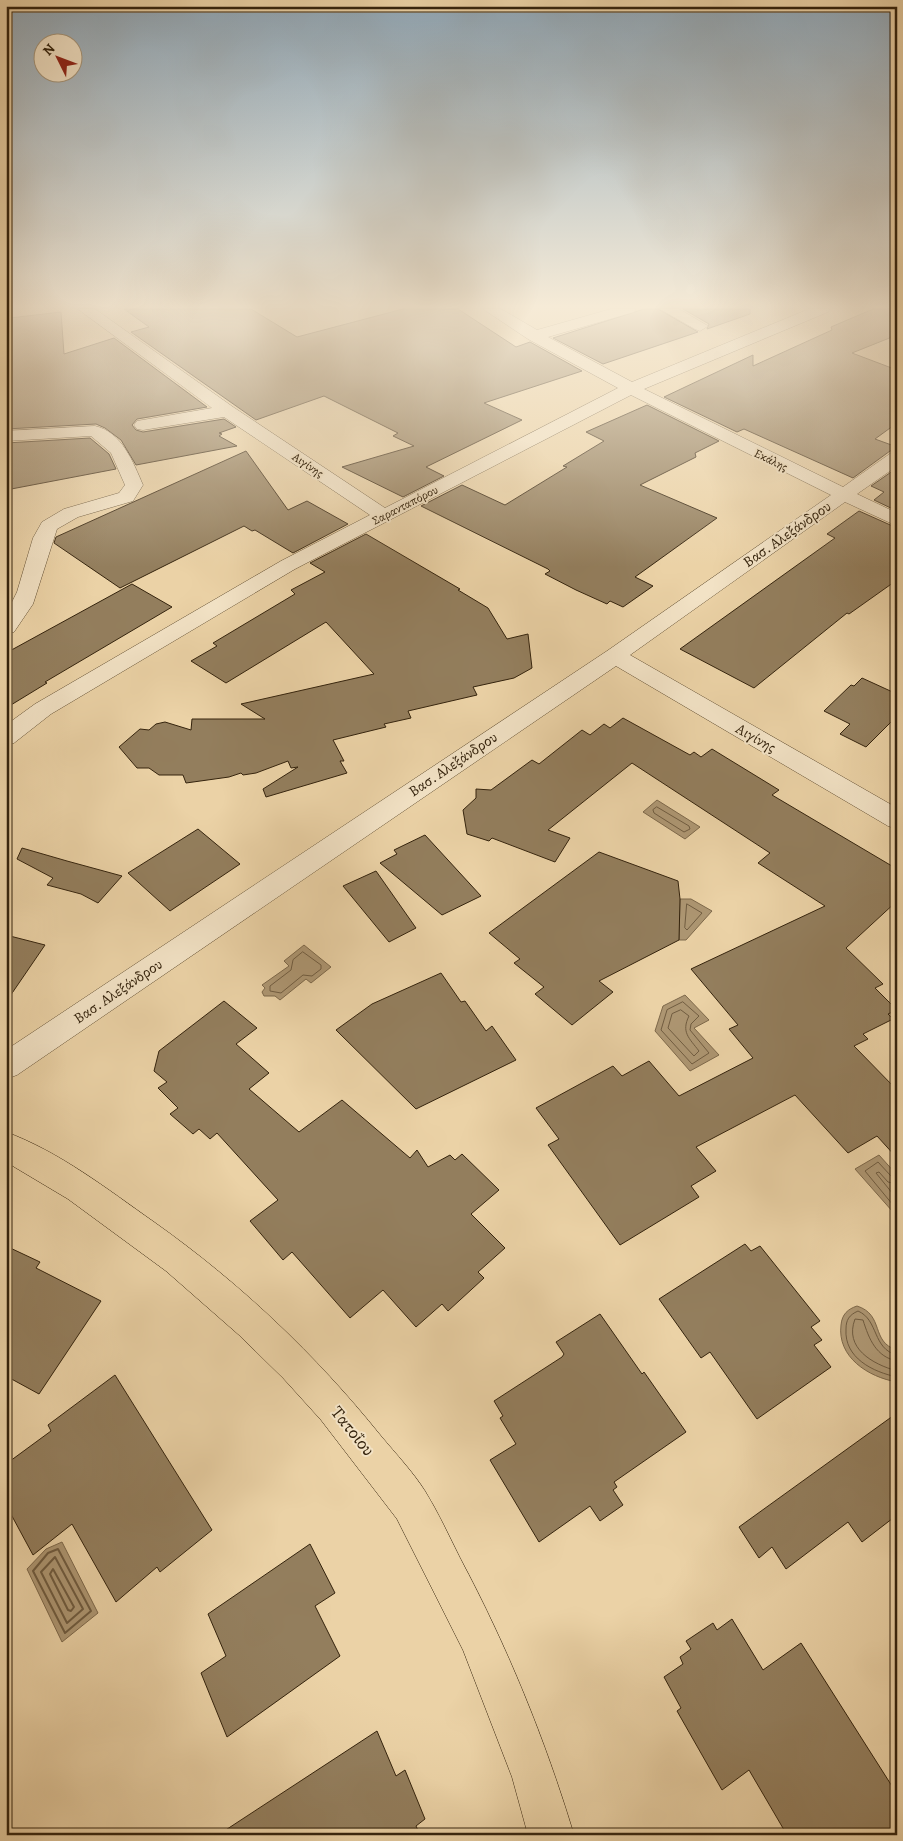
<svg xmlns="http://www.w3.org/2000/svg" width="903" height="1841" font-family="Alegreya,serif">
<style>
.water{fill:#ad9672;stroke:#7d684a}
.lines{fill:none;stroke-linecap:round;stroke-linejoin:round}
.shore-far1{stroke:#705c40;stroke-width:1}
.shore{stroke:#705c40;stroke-width:2}
.building{fill:#937e5d;stroke:#34230d}
.minor-casing{stroke:#624f33;stroke-width:1}
.major-casing{stroke:#34230d;stroke-width:1}
.minor{fill:#f2e2c5;fill-rule:evenodd}
.major{fill:#ebd2a6;fill-rule:evenodd}
.labels{text-anchor:middle;dominant-baseline:central;stroke-width:4;stroke-linejoin:round;paint-order:stroke}
.far-street-label{font-size:12px;fill:#34230d;stroke:#f2e2c5}
.street-label{font-size:15px;fill:#34230d;stroke:#f2e2c5}
.near-street-label{font-size:18px;fill:#34230d;stroke:#f2e2c5}
</style>
<rect width="100%" height="100%" fill="#ebd2a6"/>
<filter id="stains"><feTurbulence type="fractalNoise" baseFrequency=".004" numOctaves="4"/><feColorMatrix values="0 0 0 0 .2 0 0 0 0 .09 0 0 0 0 .02 0 0 0 .5 -.17"/></filter>
<radialGradient id="worn" r=".72"><stop offset=".6" stop-color="#630" stop-opacity="0"/><stop offset="1" stop-color="#630" stop-opacity=".3"/></radialGradient>
<g class="water">
<path d="M657 800 700 827 685 839 643 812Z"/>
<path d="M680 899H691L712 911 686 940H679Z"/>
<path d="M304 945 331 967 311 983 306 979 280 1000 275 996H264L262 992 265 988 262 985 289 966 284 961Z"/>
<path d="M685 995 709 1020 694 1028 719 1055 690 1071 655 1031 663 1006Z"/>
<path d="M879 1155 897 1175V1209L893 1212 855 1169Z"/>
<path d="M857 1306C885 1315 870 1342 897 1350V1382C868 1377 837 1357 841 1325 842 1314 848 1309 857 1306Z"/>
<path d="M62 1542 98 1613 62 1642 27 1569 46 1549Z"/>
</g>
<g class="lines">
<g class="shore-far1">
<path d="M657 807 689 826 690 829 684 832 654 813 653 810Z"/>
<path d="M687 904 702 913 687 930 685 928Z"/>
<path d="M303 952 321 965V969L312 976 303 975 281 993 270 991V986L291 970 293 960Z"/>
<path d="M683 1002 699 1016 691 1024 690 1030 709 1053 692 1064 661 1030 667 1010Z"/>
<path d="M681 1010 689 1016C681 1032 689 1038 699 1051L694 1056 668 1028 672 1014Z"/>
<path d="M897 1177 891 1176 878 1162 865 1171 893 1205 897 1206"/>
<path d="M897 1184 888 1182 879 1172 876 1173 897 1199"/>
<path d="M897 1355C872 1349 879 1320 858 1311 849 1315 846 1320 846 1329 844 1358 873 1372 897 1377"/>
<path d="M897 1361C876 1357 869 1339 863 1320L855 1319C844 1348 872 1364 897 1371"/>
</g>
<g class="shore">
<path d="M58 1549 91 1611 65 1633 33 1571 48 1553Z"/>
<path d="M55 1557 83 1609 67 1623 41 1572Z"/>
<path d="M53 1569 74 1607 71 1611 68 1610 50 1574Z"/>
</g>
</g>
<g class="building">
<path d="M124 309H251L297 337 403 309H458L516 347 530 342 582 371 484 403 522 420 426 467 444 476 403 497 342 467 414 446 393 436 398 433 324 396 256 420 131 332 149 327Z"/>
<path d="M644 309H658L698 332 603 364 553 338Z"/>
<path d="M683 309H750V314L707 329 709 324Z"/>
<path d="M873 309H897V335L852 353 897 370V423L875 439 897 447V450L890 451 853 478 744 429 737 432 664 397 753 355V366L832 330 831 327Z"/>
<path d="M61 312 64 354 114 338 207 407 137 419 132 425 136 430 143 432 224 419 236 427 219 433 222 434 219 436 237 446 136 465 121 440 105 428 96 424 6 429V323H10V318Z"/>
<path d="M647 405 719 441 695 453 696 457 640 485 717 518 635 577 653 586 623 607 610 601 607 604 576 590 545 574 550 571 548 569 421 506 462 485 505 505 567 467 563 466 604 441 586 432Z"/>
<path d="M90 438 109 454 116 469 6 490V443Z"/>
<path d="M246 451 288 510 307 501 348 524 293 553 255 530 252 531 244 526 120 588 54 543 56 537Z"/>
<path d="M897 468V511L874 500 884 492 871 486Z"/>
<path d="M859 511 897 528V580L849 614 847 613 754 688 680 649 835 538 827 534Z"/>
<path d="M366 534 460 589 458 590 488 608 507 639 528 634 532 668 514 678 473 687 477 695 408 711 411 718 384 724 386 727 333 740 344 761H340L347 773 266 797 263 789 298 767 291 768 288 761 256 773 243 775 241 773 229 777 186 783 183 775H159L149 768H137L119 747 140 729 149 730 156 724 165 722 191 730 192 719H265L241 704 374 674 326 622 226 683 191 661 217 646 213 643 295 594 291 590 325 572 310 563Z"/>
<path d="M132 584 172 607 45 682 47 683 6 708V653Z"/>
<path d="M862 678 897 694V716L866 747 840 734 850 724 824 711 851 685 854 686Z"/>
<path d="M623 718 690 755 694 752 701 757 712 749 779 790 772 795 897 869V901L846 948 883 984 875 988 897 1010 888 1014 893 1019 863 1034 868 1039 854 1046 897 1090V1158L877 1136 848 1153 795 1095 696 1147 716 1171 691 1186 699 1197 620 1245 548 1145 559 1139 536 1108 613 1066 622 1076 649 1061 679 1096 753 1058 729 1029 738 1025 691 969 825 906 758 863 770 853 632 763 548 830 570 838 555 862 492 838 489 841 467 834 463 810 476 798V789L491 790 532 760 539 764 582 730 590 735 604 724 610 728Z"/>
<path d="M198 829 240 864 170 911 128 873Z"/>
<path d="M425 835 481 896 442 915 380 863 397 854 394 850Z"/>
<path d="M22 848 67 861 122 876 98 903 81 894 47 885 53 878 17 859Z"/>
<path d="M599 852 678 881 680 899 679 940 599 981 613 992 572 1025 535 994 544 987 514 963 520 959 489 933Z"/>
<path d="M376 871 416 928 389 942 343 886Z"/>
<path d="M6 935 45 945 6 1002Z"/>
<path d="M441 973 461 1002 465 1001 486 1031 492 1026 516 1060 416 1109 336 1030 372 1004Z"/>
<path d="M224 1001 257 1028 236 1044 269 1073 249 1089 299 1132 342 1100 410 1158 417 1150 428 1167 450 1155 455 1160 462 1154 499 1190 471 1214 505 1248 478 1272 484 1278 448 1311 442 1304 416 1327 383 1290 350 1318 292 1252 283 1260 250 1221 278 1200 217 1133 210 1139 199 1129 193 1134 170 1114 178 1108 158 1088 167 1082 154 1071 159 1051Z"/>
<path d="M745 1244 751 1251 760 1246 820 1321 811 1327 822 1340 814 1345 831 1367 757 1419 710 1352 701 1358 659 1299Z"/>
<path d="M6 1246 40 1262 36 1268 101 1301 39 1394 6 1376Z"/>
<path d="M600 1314 642 1374 644 1372 686 1432 614 1482 617 1487 613 1490 623 1505 600 1521 590 1506 539 1542 490 1460 516 1444 500 1418 503 1416 494 1401 562 1357 564 1354 556 1342Z"/>
<path d="M115 1375 212 1530 160 1572 157 1567 116 1602 72 1524 33 1555 6 1505V1464L51 1431 48 1425Z"/>
<path d="M897 1413V1515L862 1542 848 1522 786 1569 772 1547 759 1558 739 1527Z"/>
<path d="M310 1544 335 1593 315 1606 340 1656 227 1737 201 1673 226 1656 208 1614Z"/>
<path d="M732 1619 763 1670 801 1643 897 1794V1835H787L749 1770 722 1790 677 1711 681 1708 664 1677 683 1664 680 1657 691 1649 686 1641 713 1623 717 1630Z"/>
<path d="M377 1731 396 1776 405 1770 425 1819 416 1826 420 1835H218Z"/>
</g>
<g class="lines">
<defs>
<g id="minor">
<path d="M78 309H95L233 407 385 508 618 388 528 339 483 309H501L537 330 611 309H636L634 312 548 337 632 382 809 309H830L828 312 644 389 843 487 891 453 897 452V466L857 494 897 513V526L845 502 630 655 897 808V829L888 826 616 666 17 1075 6 1079V1050L607 651 831 495 631 395 295 569 51 714 14 743 6 745V725L35 704 281 561 370 515 224 417 143 430 137 429 134 425 137 421 212 408Z"/>
<path d="M660 309H679L708 326 700 331 695 329Z"/>
<path d="M95 426C122 432 133 462 143 485L133 501 78 517 57 529 33 604 14 632 6 633V614L17 592 33 538 42 522 64 509 119 493 125 485 111 453 91 436 6 441V431Z"/>
</g>
<path id="major" d="M6 1132C60 1152 107 1189 154 1222 240 1283 315 1354 381 1436 396 1454 413 1472 425 1491 438 1512 449 1536 460 1558 507 1646 545 1739 574 1835H528L512 1777 463 1650 397 1519 321 1420 283 1378 239 1335 166 1271 68 1199 6 1162Z"/>
</defs>
<use href="#minor" class="minor-casing"/>
<use href="#major" class="major-casing"/>
<use href="#minor" class="minor"/>
<use href="#major" class="major"/>
</g>
<linearGradient id="sky" x2="0" y2="1"><stop stop-color="#90a8b9"/><stop offset="0.54" stop-color="#f6ebd7"/><stop offset="1" stop-color="#f6ebd7" stop-opacity="0"/></linearGradient>
<rect width="903" height="567" fill="url(#sky)"/>
<g class="labels">
<g class="far-street-label">
<text transform="translate(771 460) rotate(26)">Εκάλης</text>
<text transform="translate(308 465) rotate(34)">Αιγίνης</text>
<text transform="translate(405 505) rotate(-27)">Σαρανταπόρου</text>
</g>
<g class="street-label">
<text transform="translate(787 534) rotate(-35)">Βασ. Αλεξάνδρου</text>
<text transform="translate(756 738) rotate(30)">Αιγίνης</text>
<text transform="translate(453 764) rotate(-34)">Βασ. Αλεξάνδρου</text>
<text transform="translate(118 991) rotate(-34)">Βασ. Αλεξάνδρου</text>
</g>
<g class="near-street-label">
<text transform="translate(353 1431) rotate(51)">Τατοΐου</text>
</g>
</g>
<rect width="903" height="1841" fill="none" stroke="#ebd2a6" stroke-width="25"/>
<rect x="8" y="8" width="888" height="1826" fill="none" stroke="#34230d" stroke-width="2.5"/>
<rect x="12" y="12" width="878" height="1816" fill="none" stroke="#34230d"/>
<g transform="translate(58 58) rotate(312)"><circle r="24" fill="#f2e2c5" stroke="#a6967b"/>
<path d="M0-4L9 19L0 12L-9 19Z" fill="#8f2418"/>
<text y="-8" font-size="14" font-weight="bold" text-anchor="middle" fill="#34230d">N</text>
</g>
<rect width="100%" height="100%" filter="url(#stains)"/>
<rect width="100%" height="100%" fill="url(#worn)"/>
</svg>
